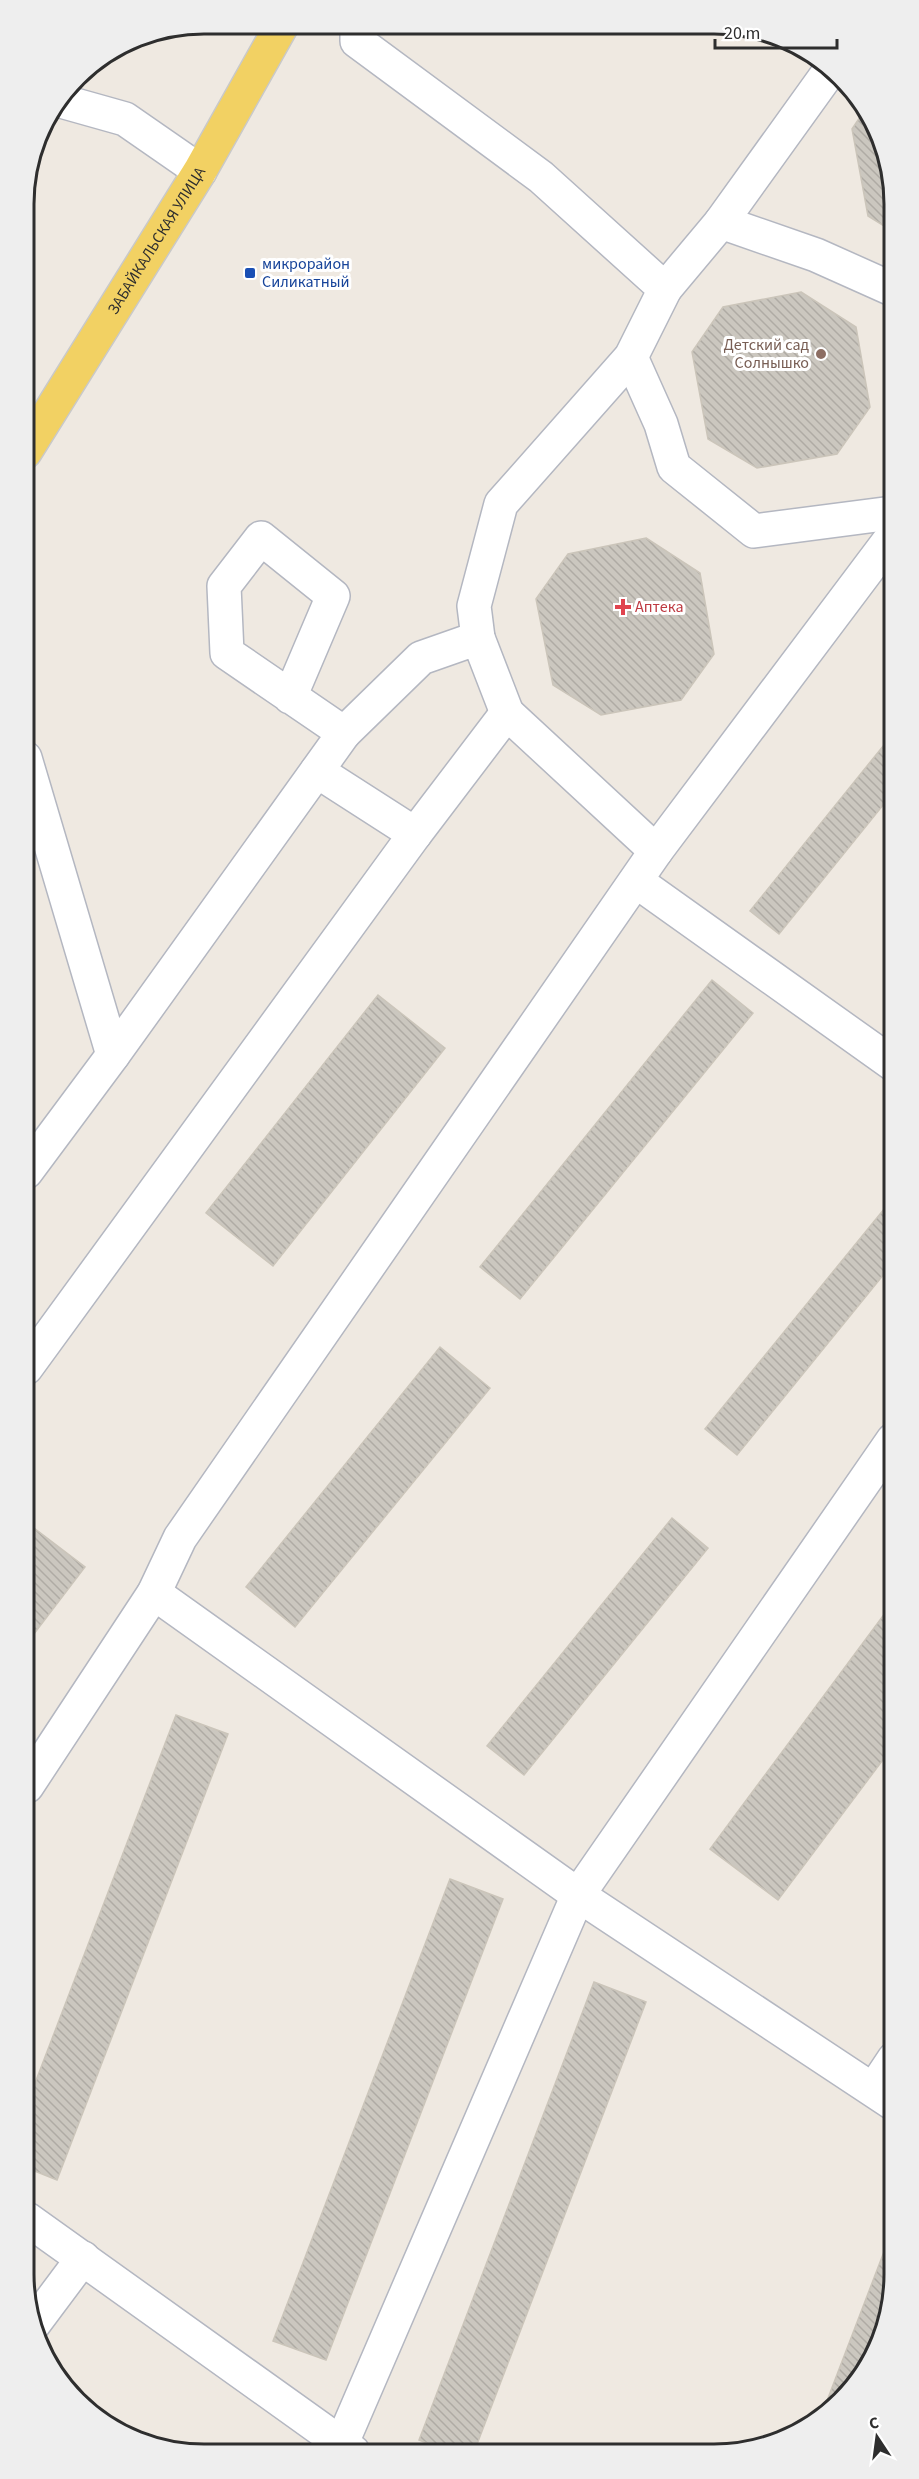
<svg xmlns="http://www.w3.org/2000/svg" width="919" height="2479" font-family="'Source Sans 3',sans-serif">
<style>
.building{fill:url(#building-back-hatch);stroke:#cbc5ba;stroke-width:1.5}
.lines{fill:none;stroke-linecap:round;stroke-linejoin:round}
.street-casing{stroke:#b4b7c1;stroke-width:36}
.primary-casing{stroke:#c9c9c9;stroke-width:36}
.street{stroke:#fff;stroke-width:33}
.primary{stroke:#f2d163;stroke-width:33}
.transit-dot{fill:#1a4fb4;stroke:#fff;stroke-width:2}
.education-dot{fill:#8d6e63;stroke:#fff;stroke-width:2}
.health-dot{fill:#e0444e;stroke:#fff;stroke-width:2}
.labels{text-anchor:middle;dominant-baseline:central;stroke-width:6;stroke-linejoin:round;paint-order:stroke}
.street-label{font-size:16px;fill:#2e2e2e;stroke:#fff}
.transit-label{font-size:16px;fill:#164399;stroke:#fff;text-anchor:start}
.education-label{font-size:16px;fill:#785e54;stroke:#fff;text-anchor:end}
.health-label{font-size:16px;fill:#be3a42;stroke:#fff;text-anchor:start}
.rim{fill:none;stroke:#2e2e2e;stroke-width:3}
</style>
<defs>
<pattern id="building-back-hatch" width="6" height="6" patternUnits="userSpaceOnUse" patternTransform="scale(1.5)"><rect width="6" height="6" fill="#cbc7bf"/><path d="M-1 5l2 2M0 0l6 6M5-1l2 2" fill="none" stroke="#afaba4"/></pattern>
</defs>
<rect width="100%" height="100%" fill="#efe9e1"/>
<g class="building">
<path d="M866 108 891 169 892 231 868 216 852 129Z"/>
<path d="M801 292 856 327 870 407 837 454 757 468 708 439 692 352 723 307Z"/>
<path d="M646 538 700 573 714 654 681 700 601 715 553 685 536 599 568 554Z"/>
<path d="M892 735V794L779 934 750 911Z"/>
<path d="M712 980 753 1013 520 1299 480 1267Z"/>
<path d="M378 995 445 1048 273 1266 206 1213Z"/>
<path d="M893 1198V1263L737 1455 705 1429Z"/>
<path d="M440 1347 490 1388 295 1627 246 1587Z"/>
<path d="M672 1518 708 1548 524 1775 487 1746Z"/>
<path d="M26 1522 85 1567 27 1643Z"/>
<path d="M894 1601V1745L778 1900 710 1849Z"/>
<path d="M176 1715 228 1734 57 2180 27 2168V2104Z"/>
<path d="M450 1879 503 1899 326 2360 273 2341Z"/>
<path d="M594 1982 646 2002 474 2452H450L419 2440Z"/>
<path d="M895 2223V2286L881 2343 850 2393 820 2419Z"/>
</g>
<g class="lines">
<defs>
<g id="street">
<path d="M357 25V41L541 177 665 289 631 357 501 504 474 606 478 638"/>
<path d="M61 101 125 119 200 171"/>
<path d="M721 222 831 69"/>
<path d="M665 289 721 222 816 255 892 289"/>
<path d="M631 357 661 424 674 467 754 531 892 513"/>
<path d="M344 733 421 658 478 638 507 713"/>
<path d="M25 758 113 1055"/>
<path d="M317 771 415 834 507 713 656 851"/>
<path d="M636 881 893 1064"/>
<path d="M26 1172 113 1055 344 733 227 653 224 586 261 538 333 596 290 697"/>
<path d="M26 1368 415 834"/>
<path d="M154 1593 578 1895 893 1440"/>
<path d="M27 1786 154 1593 180 1538 656 851 892 537"/>
<path d="M874 2089 894 2059"/>
<path d="M27 2219 353 2452"/>
<path d="M33 2325 83 2258"/>
<path d="M338 2452 578 1895 894 2104"/>
</g>
<g id="primary">
<path id="s1" d="M25 452 200 171 282 25"/>
</g>
</defs>
<use href="#street" class="street-casing"/>
<use href="#primary" class="primary-casing"/>
<use href="#street" class="street"/>
<use href="#primary" class="primary"/>
</g>
<rect class="transit-dot" x="244" y="267" width="12" height="12" rx="3"/>
<circle class="education-dot" cx="821" cy="354" r="6"/>
<path class="health-dot" d="M620 598h6v6h6v6h-6v6h-6v-6h-6v-6h6z"/>
<g class="labels">
<g class="street-label">
<text stroke="none"><textPath href="#s1" startOffset="249">ЗАБАЙКАЛЬСКАЯ УЛИЦА</textPath></text>
</g>
<g class="transit-label">
<text x="262" y="264">микрорайон<tspan x="262" dy="18">Силикатный</tspan></text>
</g>
<g class="education-label">
<text x="809" y="345">Детский сад<tspan x="809" dy="18">Солнышко</tspan></text>
</g>
<g class="health-label">
<text x="635" y="607">Аптека</text>
</g>
</g>
<path d="M0 0H919V2479H0ZM204 34H714A170 170 0 0 1 884 204V2274A170 170 0 0 1 714 2444H204A170 170 0 0 1 34 2274V204A170 170 0 0 1 204 34Z" fill="#eee" fill-rule="evenodd"/>
<path class="rim" d="M204 34H714A170 170 0 0 1 884 204V2274A170 170 0 0 1 714 2444H204A170 170 0 0 1 34 2274V204A170 170 0 0 1 204 34Z"/>
<g transform="translate(877 2437) rotate(347)" stroke="#ffffff" stroke-width="4.5" paint-order="stroke">
<path d="M0-4.5L10 22L0 15L-10 22Z" fill="#2e2e2e"/>
<text y="-9" font-size="16" font-weight="bold" text-anchor="middle" fill="#2e2e2e">С</text>
</g>
<path d="M715 39v9h122v-9" fill="none" stroke="#2e2e2e" stroke-width="3"/>
<text x="724" y="39" font-size="18" fill="#2e2e2e" stroke="#ffffff" stroke-width="4.5" paint-order="stroke">20 m</text>
</svg>
